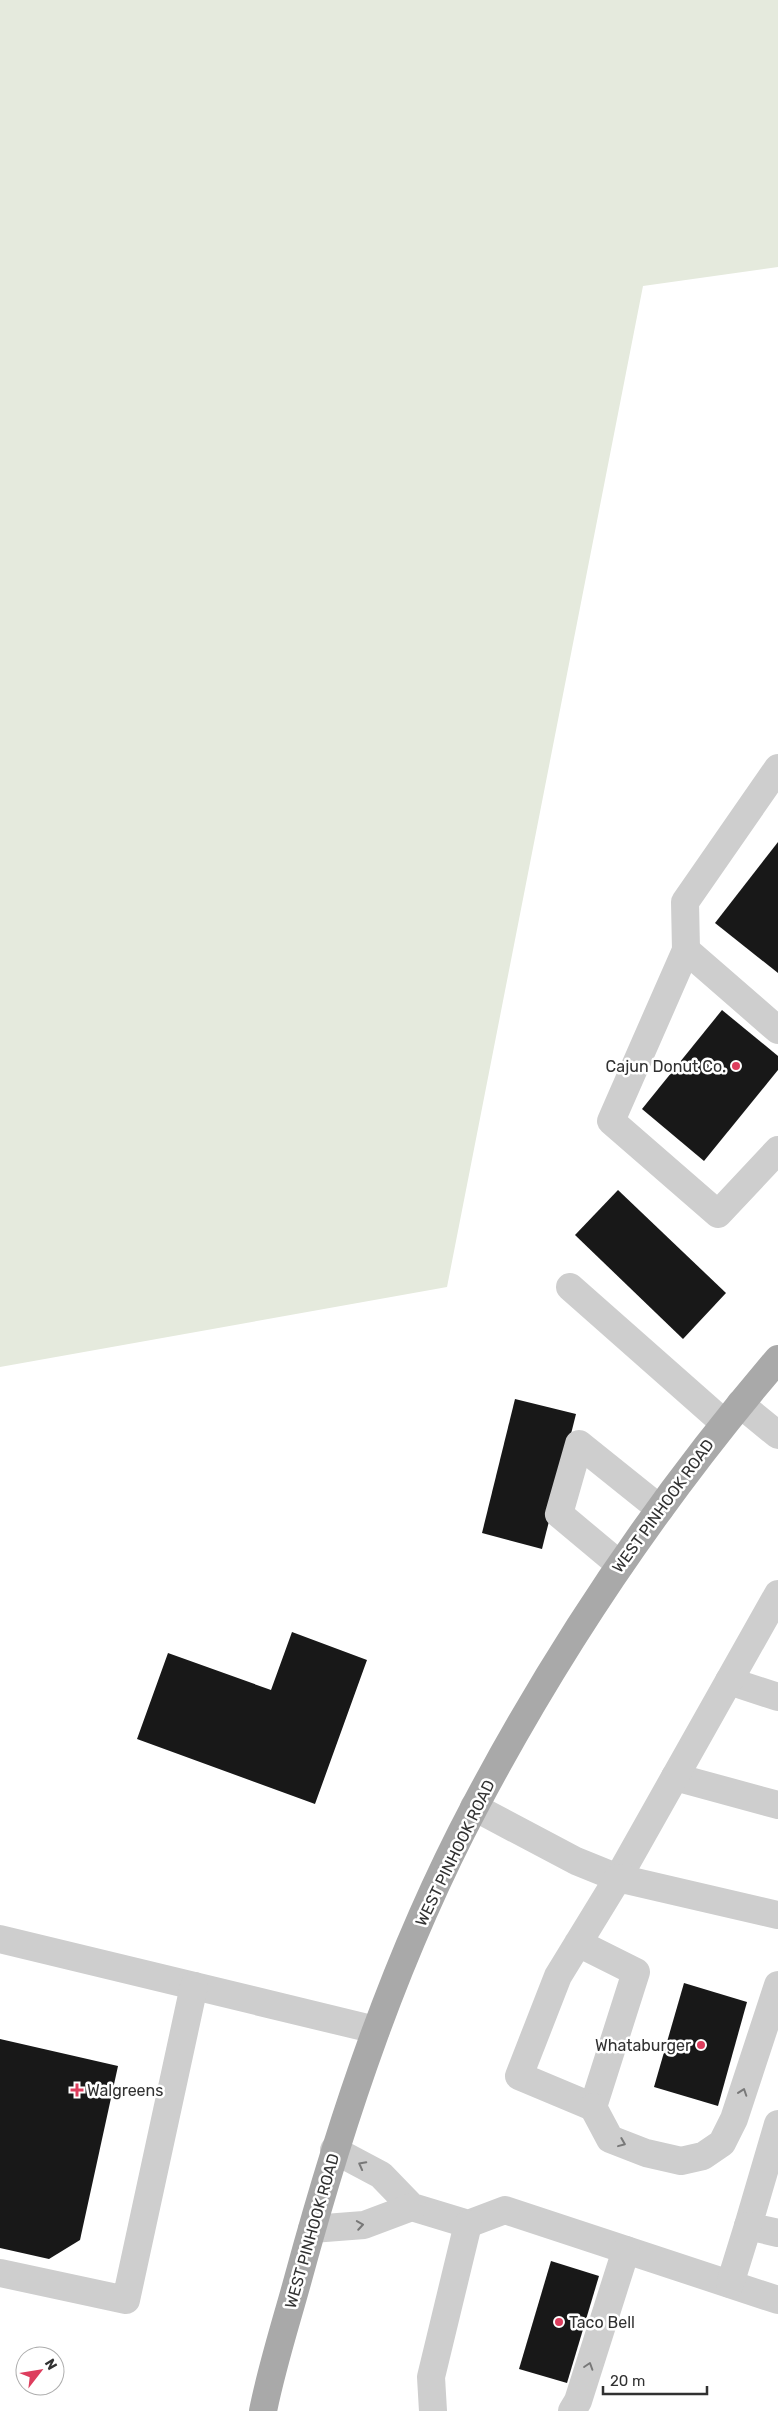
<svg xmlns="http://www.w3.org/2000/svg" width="778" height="2411" font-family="Rubik,sans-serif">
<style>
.green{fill:#e5eadd}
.building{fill:#181818}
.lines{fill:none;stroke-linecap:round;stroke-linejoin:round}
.minor{stroke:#cecece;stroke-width:28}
.major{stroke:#a9a9a9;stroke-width:28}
.oneway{stroke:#787878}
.poi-dot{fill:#dd3d5d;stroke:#fff;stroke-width:2}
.labels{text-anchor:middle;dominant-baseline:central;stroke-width:5;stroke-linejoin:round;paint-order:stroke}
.poi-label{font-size:16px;fill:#313131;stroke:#fff;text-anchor:end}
.street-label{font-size:16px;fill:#313131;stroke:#fff}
</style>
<rect width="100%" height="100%" fill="#fff"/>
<path class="green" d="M0 0H778V267L643 286 447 1287 0 1367Z"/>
<g class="building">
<path d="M778 842V973L715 923Z"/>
<path d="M722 1010 778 1056V1070L704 1161 642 1109Z"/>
<path d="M618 1190 726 1293 683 1339 575 1235Z"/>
<path d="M515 1399 576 1414 542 1549 482 1533Z"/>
<path d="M292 1632 367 1660 315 1804 137 1739 168 1653 271 1690Z"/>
<path d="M684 1983 747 2002 718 2106 654 2087Z"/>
<path d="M0 2039 118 2066 80 2240 49 2259 0 2248Z"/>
<path d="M551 2261 599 2276 567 2383 519 2369Z"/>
</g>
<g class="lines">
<g class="minor">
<path d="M686 950 685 902 778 768"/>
<path d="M778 1030 686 950 611 1121 718 1214 778 1150"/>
<path d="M570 1287 724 1423"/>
<path d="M740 1404 778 1435"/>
<path d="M620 1565 559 1514 579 1444 660 1509"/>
<path d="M729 1681 778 1697"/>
<path d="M675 1777 778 1805"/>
<path d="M474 1807 576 1861 618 1878 778 1594"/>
<path d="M0 1939 376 2030"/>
<path d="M578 1943 636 1972 593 2107 519 2076 558 1976 618 1878 778 1915"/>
<path d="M593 2107 610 2139 646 2153 681 2161 703 2156 722 2143 734 2119 778 1985"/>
<path d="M778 2124 748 2226 778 2233"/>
<path d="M334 2150 381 2175 412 2207 468 2224 505 2210 778 2300"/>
<path d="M312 2229 364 2225 412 2207"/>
<path d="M0 2273 126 2300 194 1986"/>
<path d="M730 2284 748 2226"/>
<path d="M433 2411 431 2377 468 2224"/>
<path d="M572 2411 578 2401 626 2250"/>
</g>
<path class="major" d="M263 2411C272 2366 286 2323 298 2279 342 2117 396 1955 475 1806 559 1647 661 1496 778 1359"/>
</g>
<defs><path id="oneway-chevron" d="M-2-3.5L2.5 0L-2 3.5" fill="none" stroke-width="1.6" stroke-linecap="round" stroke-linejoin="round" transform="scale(1.25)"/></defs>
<g class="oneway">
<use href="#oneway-chevron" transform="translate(743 2092) rotate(-71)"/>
<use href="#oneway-chevron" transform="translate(622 2143) rotate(22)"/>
<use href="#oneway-chevron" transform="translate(362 2165) rotate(-152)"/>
<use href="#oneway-chevron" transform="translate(360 2225) rotate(-9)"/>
<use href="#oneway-chevron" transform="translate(589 2366) rotate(-72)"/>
</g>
<g class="poi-dot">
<circle cx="736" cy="1066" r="5"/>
<circle cx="701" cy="2045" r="5"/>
<path d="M74.5 2082.5h5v5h5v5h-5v5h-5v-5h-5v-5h5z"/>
<circle cx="559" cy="2322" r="5"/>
</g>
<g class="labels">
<g class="poi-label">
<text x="726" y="1066">Cajun Donut Co.</text>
<text x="691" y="2045">Whataburger</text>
<text x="87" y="2090" text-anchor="start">Walgreens</text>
<text x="569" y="2322" text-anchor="start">Taco Bell</text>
</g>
<g class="street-label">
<text transform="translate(663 1506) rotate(-54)">WEST PINHOOK ROAD</text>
<text transform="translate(455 1853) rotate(-64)">WEST PINHOOK ROAD</text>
<text transform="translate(312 2231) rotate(-74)">WEST PINHOOK ROAD</text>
</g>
</g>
<g transform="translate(40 2371) rotate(59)"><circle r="24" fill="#ffffff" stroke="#adadad"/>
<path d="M0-4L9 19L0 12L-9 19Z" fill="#dd3d5d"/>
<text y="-8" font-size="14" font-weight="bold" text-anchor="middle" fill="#313131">N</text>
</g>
<path d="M603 2386v8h104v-8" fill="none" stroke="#313131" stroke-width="2.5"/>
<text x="610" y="2386" font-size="15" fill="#313131" stroke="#ffffff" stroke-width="4" paint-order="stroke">20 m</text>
</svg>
